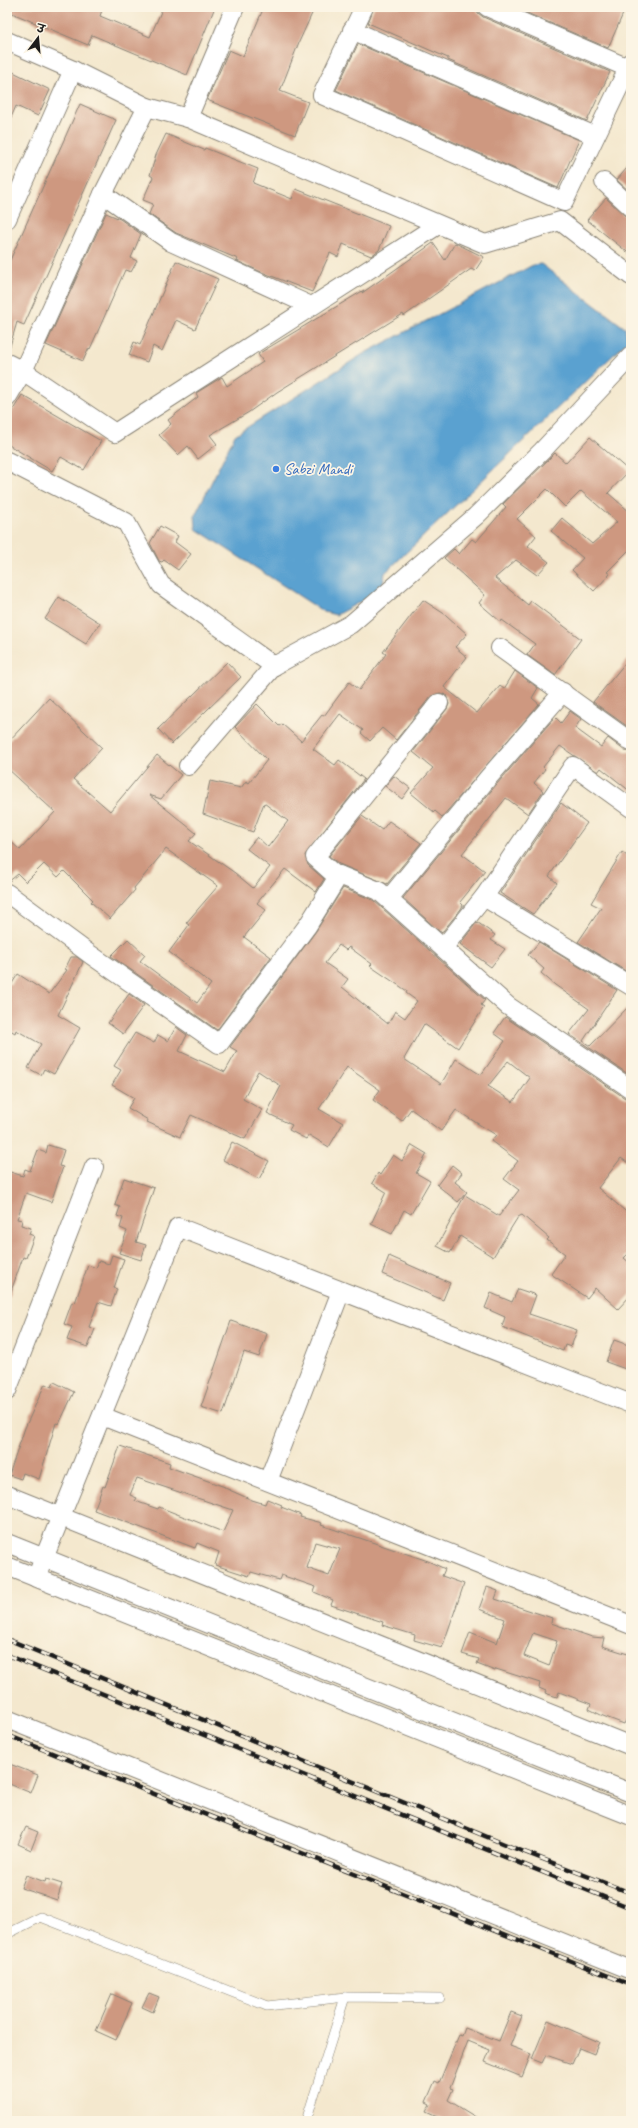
<svg xmlns="http://www.w3.org/2000/svg" width="638" height="2128" font-family="Caveat,'Playpen Sans Deva',sans-serif">
<style>
.water{fill:#5aa1d0;stroke:#3b5e76}
.building{fill:#ce9880;fill-rule:evenodd}
.lines{fill:none;stroke-linecap:round;stroke-linejoin:round}
.service-casing{stroke:#888275;stroke-width:10}
.minor-casing{stroke:#888275;stroke-width:20}
.service{stroke:#fff;stroke-width:9}
.minor{stroke:#fff;stroke-width:18}
.rail-casing{stroke:#1c1c1c;stroke-width:4.5}
.rail{stroke:#fcf5e5;stroke-width:3;stroke-dasharray:9;stroke-linecap:butt}
.shop-dot{fill:#3f7fe0;stroke:#fcf5e5;stroke-width:1.5}
.labels{text-anchor:middle;dominant-baseline:central;stroke-width:3.5;stroke-linejoin:round;paint-order:stroke}
.shop-label{font-size:16px;fill:#366cbe;stroke:#fcf5e5;text-anchor:start}
</style>
<rect width="100%" height="100%" fill="#fcf5e5"/>
<filter id="ink" filterUnits="userSpaceOnUse"><feTurbulence type="fractalNoise" baseFrequency=".025" numOctaves="2"/><feDisplacementMap in="SourceGraphic" scale="8" xChannelSelector="R" yChannelSelector="G"/><feConvolveMatrix kernelMatrix="1 2 1 2 8 2 1 2 1" color-interpolation-filters="sRGB"/></filter>
<filter id="wash" filterUnits="userSpaceOnUse"><feTurbulence type="fractalNoise" baseFrequency=".012" numOctaves="4" result="noise"/><feDisplacementMap in="SourceGraphic" scale="16" xChannelSelector="R" yChannelSelector="G"/><feGaussianBlur stdDeviation="0.9" result="paint"/><feColorMatrix in="noise" values="0 0 0 0 0 0 0 0 0 0 0 0 0 0 0 0 0 1.4 0 .05"/><feComposite in="paint" operator="in"/></filter>
<g filter="url(#wash)">
<rect width="100%" height="100%" fill="#f4e8ce"/>
<path class="water" d="M541 264 625 328 628 341 385 573 382 590 336 615 324 612 196 529 195 515 235 435 363 354 533 265Z"/>
<g id="blocks">
<g class="building">
<path d="M7 7H103L100 16 150 37 163 7H215L187 75 92 35 88 45 7 11Z"/>
<path d="M264 7H315L299 42 280 91 308 102 295 135 207 100 229 50 243 56Z"/>
<path d="M374 7H477L478 13 483 17 610 72 587 121 448 60V58L368 23Z"/>
<path d="M513 7H626L608 48Z"/>
<path d="M358 44 579 140 558 188 336 90Z"/>
<path d="M7 69 50 90 38 116 16 106 7 127Z"/>
<path d="M80 104 116 120 24 325 17 322 10 346 7 345V267Z"/>
<path d="M166 134 204 150 205 148 258 169 253 183 292 199 296 189 389 226 379 250 371 256 343 244 338 257 330 253 312 292 259 271 237 261 238 259 176 233 149 214 153 204 143 200 153 177 150 175 156 155Z"/>
<path d="M631 163V193L617 180Z"/>
<path d="M606 198 624 215 631 217V255L587 220Z"/>
<path d="M106 213 120 219 141 234 131 258 137 261 131 272 125 270 90 349 89 348 83 361 46 345Z"/>
<path d="M433 243 445 260 455 243 484 257 475 271 471 269 404 316 403 314 277 392 249 412 210 435 217 444 198 459 188 446 178 455 159 435 171 424 168 420 198 397 196 393 222 377 227 386 263 362 258 354 364 290 362 293Z"/>
<path d="M176 261 218 279 195 329 176 320 162 351 153 346 147 362 129 355 134 342 140 345Z"/>
<path d="M22 395 101 441 84 470 61 457 52 471 7 444V420Z"/>
<path d="M590 437 629 471 608 493 631 513V548L607 572 610 574 594 591 572 570 583 558 551 531 562 518 592 544 617 522 581 491 565 507 547 489 517 519 536 536 528 546 549 562 537 575 516 560 495 578 528 605 531 601 581 639 555 675 527 655 535 644 502 620 501 622 479 603 485 595 444 558 454 549 459 554 472 539 476 542 506 507 503 504 555 453 566 463Z"/>
<path d="M160 526 178 536 175 542 191 554 178 570 164 560 162 562 159 561 150 543Z"/>
<path d="M59 597 100 623 86 644 45 619Z"/>
<path d="M423 600 446 615 467 634 455 647 467 657 444 687 477 713 500 686 504 689 515 671 538 688 532 698 539 704 442 817 435 811 434 812 411 793 433 768 413 752 447 709 449 704 446 695 440 693 431 696 396 740 382 728 370 741 361 733 363 730 340 714 313 749 335 765 339 760 364 779 305 855 308 865 324 879 316 892 285 869 257 903 266 910 244 937 271 957 217 1030 111 956 128 939 145 955 140 961 197 1003 211 984 169 952 189 925 186 923 218 886 166 849 134 888 135 890 110 919 91 902 93 900 64 871 58 877 44 864 26 882 18 874 7 883V838L20 850 55 812 7 768V743L49 698 102 748 73 779 110 811 157 755 181 775 161 799 149 795 196 833 189 841 235 873 253 888 270 867 247 849 257 837 268 847 288 821 264 803 253 832 203 814 210 781 241 788 246 781 249 783 267 760 235 727 257 704 279 726 282 724 301 741 322 715 324 716 349 682 359 690 386 654 383 652Z"/>
<path d="M631 656V729L593 702Z"/>
<path d="M227 662 241 677 172 744 158 729Z"/>
<path d="M570 711 581 719 575 728 601 747 608 738 625 751 631 752V792L601 768 598 772 560 746 543 767 545 769 534 783 543 791 528 814 506 798 462 854 485 871 460 902 463 905 461 909 443 931 440 932 403 898 496 785 555 717 561 723Z"/>
<path d="M394 776 410 788 402 799 385 786Z"/>
<path d="M561 803 587 823 549 876 557 883 533 914 500 893Z"/>
<path d="M362 816 382 830 389 821 421 843 387 884 339 864 329 856Z"/>
<path d="M622 852 631 859V970L629 973 578 942 601 908 591 903Z"/>
<path d="M343 888 373 900 485 1000 481 1005 484 1007 458 1048 424 1024 404 1059 441 1084 456 1059 481 1075 505 1041 494 1033 505 1017 625 1098 631 1099V1165L621 1158 598 1188 631 1216V1251L624 1258 631 1264V1295L618 1309 595 1288 587 1298 551 1274 565 1254 547 1240 549 1238 522 1215 518 1217 493 1257 460 1236 450 1253 437 1246 465 1195 499 1216 519 1190 504 1179 518 1161 491 1141 496 1135 456 1110 441 1131 411 1109 402 1121 373 1100 380 1090 347 1067 319 1109 343 1123 329 1147 309 1135 306 1139 289 1130 292 1125 267 1113 281 1086 258 1071 243 1099 262 1110 245 1139 191 1115 180 1137 147 1122 148 1120 128 1108 134 1098 112 1085 121 1070 114 1066 135 1033 154 1043 158 1035 168 1041 176 1027 187 1035 179 1051 225 1072 237 1051 230 1047 316 931ZM339 945 346 950 349 947 372 964 370 966 407 991 406 993 417 1001 405 1018 395 1011 388 1024 342 987 348 979 325 963ZM508 1061 530 1078 513 1102 488 1086Z"/>
<path d="M477 922 495 935 491 940 505 949 491 967 460 944Z"/>
<path d="M539 942 617 990 583 1041 590 1046 631 1004V1076L569 1034 589 1009 555 985 541 973 544 969 528 955Z"/>
<path d="M71 957H77L83 962 58 1015 80 1028 54 1074 44 1069 41 1075 28 1068 41 1044 16 1030 15 1033 7 1028V983L11 985 18 974 49 994 67 970 65 969Z"/>
<path d="M129 994 144 1005 123 1034 108 1023Z"/>
<path d="M232 1142 269 1161 259 1179 223 1160Z"/>
<path d="M48 1145 64 1150 59 1166 63 1167 51 1202 26 1193 17 1219 22 1220 21 1225 31 1228 29 1234 34 1236 26 1258 23 1257 9 1297H7V1171L23 1176 25 1169 30 1171 38 1150 46 1153Z"/>
<path d="M412 1145 427 1154 416 1173 430 1181 411 1214 404 1210 392 1234 371 1224 386 1192 372 1183 378 1173 380 1175 393 1155 402 1161Z"/>
<path d="M452 1165 462 1173 455 1182 467 1192 458 1202 437 1185Z"/>
<path d="M124 1178 154 1188 136 1242 146 1245 141 1260 119 1253 127 1231 120 1228 123 1218 117 1216 120 1207 115 1205Z"/>
<path d="M112 1255 124 1259 114 1288 117 1289 111 1306 98 1302 89 1327 95 1329 88 1347 67 1340 72 1327 64 1324 72 1302 75 1303 76 1300 88 1265 96 1268 99 1261 109 1264Z"/>
<path d="M389 1256 450 1283 443 1300 382 1274Z"/>
<path d="M518 1289 536 1295 529 1314 577 1330 571 1347 565 1345 563 1351 502 1327 505 1317 485 1308 491 1293 512 1302Z"/>
<path d="M231 1321 267 1334 259 1357 244 1352 223 1414 201 1407Z"/>
<path d="M614 1340 631 1346V1371L606 1362Z"/>
<path d="M54 1382 74 1392 59 1424 56 1423 39 1479 23 1473 21 1479 9 1475 25 1428 45 1384 52 1387Z"/>
<path d="M120 1446 170 1463 169 1467 225 1487V1488L252 1500 265 1504 267 1499 282 1505 281 1507 301 1515 300 1517 322 1523 321 1525 428 1561 445 1569 442 1576 464 1584 442 1648 414 1640 415 1635 382 1625 383 1622 331 1605 333 1600 314 1592 316 1587 281 1575 279 1580 251 1572 249 1576 215 1565 219 1552 197 1543 195 1548 94 1510 103 1486 105 1487ZM137 1478 233 1510 223 1532 159 1507 158 1509 135 1501 137 1498 130 1495ZM315 1542 340 1549 329 1576 307 1568Z"/>
<path d="M487 1587 498 1591 495 1599 552 1618 551 1623 592 1637 604 1638 602 1646 631 1655V1714L628 1721 626 1720 624 1724 603 1716 589 1709 591 1704 559 1692 557 1697 545 1693 546 1691 539 1688 540 1683 496 1669 495 1671 477 1664 479 1659 462 1654 470 1632 497 1643 505 1619 479 1609ZM533 1633 557 1641 549 1666 524 1656Z"/>
<path d="M7 1763 38 1775 31 1793 7 1783Z"/>
<path d="M26 1827 38 1832 31 1850 18 1844Z"/>
<path d="M26 1875 45 1882 46 1879 62 1884 57 1900 21 1888Z"/>
<path d="M149 1993 159 1997 153 2012 142 2007Z"/>
<path d="M112 1994 132 2003 116 2040 96 2031Z"/>
<path d="M511 2012 522 2016 510 2046 531 2054 522 2077 485 2062 490 2050 468 2041 450 2088 453 2089 448 2100 482 2121H446L426 2112 430 2104 426 2102 435 2081 439 2083 459 2035 462 2036 465 2028 499 2041Z"/>
<path d="M548 2020 599 2042 594 2054 579 2048 572 2064 546 2055 542 2063 532 2059Z"/>
</g>
</g>
</g>
<g filter="url(#ink)">
<use href="#blocks" fill-opacity="0" stroke="#888275" stroke-width="1"/>
<g class="lines">
<defs>
<g id="service">
<path d="M7 1934 41 1917 267 2006 345 1997 440 1998"/>
<path d="M306 2121 345 1997"/>
</g>
<g id="minor">
<path d="M364 7 322 95 564 202 631 62"/>
<path d="M487 7 628 68"/>
<path d="M352 30 595 136"/>
<path d="M7 41 73 70 147 107 188 118 485 244 560 221 631 276"/>
<path d="M188 118 235 7"/>
<path d="M604 182 631 207"/>
<path d="M103 194 171 242 311 306"/>
<path d="M7 219 73 70"/>
<path d="M7 363 23 371 115 433 438 225"/>
<path d="M7 398 23 371 103 194 147 107"/>
<path d="M7 461 126 522 161 585 274 666"/>
<path d="M500 648 631 742"/>
<path d="M188 766 274 666 351 624 476 516 542 451 631 356"/>
<path d="M631 808 573 766 484 897 631 986"/>
<path d="M339 875 379 891 508 1006 631 1089"/>
<path d="M7 893 91 955 219 1044 308 925 339 875 334 874 315 857 439 703"/>
<path d="M389 900 391 896 488 778 563 692"/>
<path d="M443 948 484 897"/>
<path d="M7 1391 94 1167"/>
<path d="M102 1416 631 1625"/>
<path d="M268 1481 341 1291"/>
<path d="M7 1495 631 1746"/>
<path d="M7 1543 631 1793"/>
<path d="M7 1566 631 1816"/>
<path d="M36 1578 178 1227 631 1404"/>
<path d="M7 1719 631 1970"/>
</g>
</defs>
<use href="#service" class="service-casing"/>
<use href="#minor" class="minor-casing"/>
<use href="#service" class="service"/>
<use href="#minor" class="minor"/>
<defs>
<g id="rail">
<path d="M7 1639 514 1848 631 1893"/>
<path d="M7 1655 631 1908"/>
<path d="M7 1735 631 1985"/>
</g>
</defs>
<use href="#rail" class="rail-casing"/>
<use href="#rail" class="rail"/>
</g>
</g>
<circle class="shop-dot" cx="276" cy="469" r="4"/>
<g class="labels">
<g class="shop-label">
<text x="284" y="469">Sabzi Mandi</text>
</g>
</g>
<rect width="638" height="2128" fill="none" stroke="#fcf5e5" stroke-width="24"/>
<g transform="translate(38 38) rotate(16)" stroke="#fcf5e5" stroke-width="3" paint-order="stroke">
<path d="M0-3L7 15L0 10L-7 15Z" fill="#1c1c1c"/>
<text y="-6" font-size="11" font-weight="bold" text-anchor="middle" fill="#1c1c1c">उ</text>
</g>
</svg>
